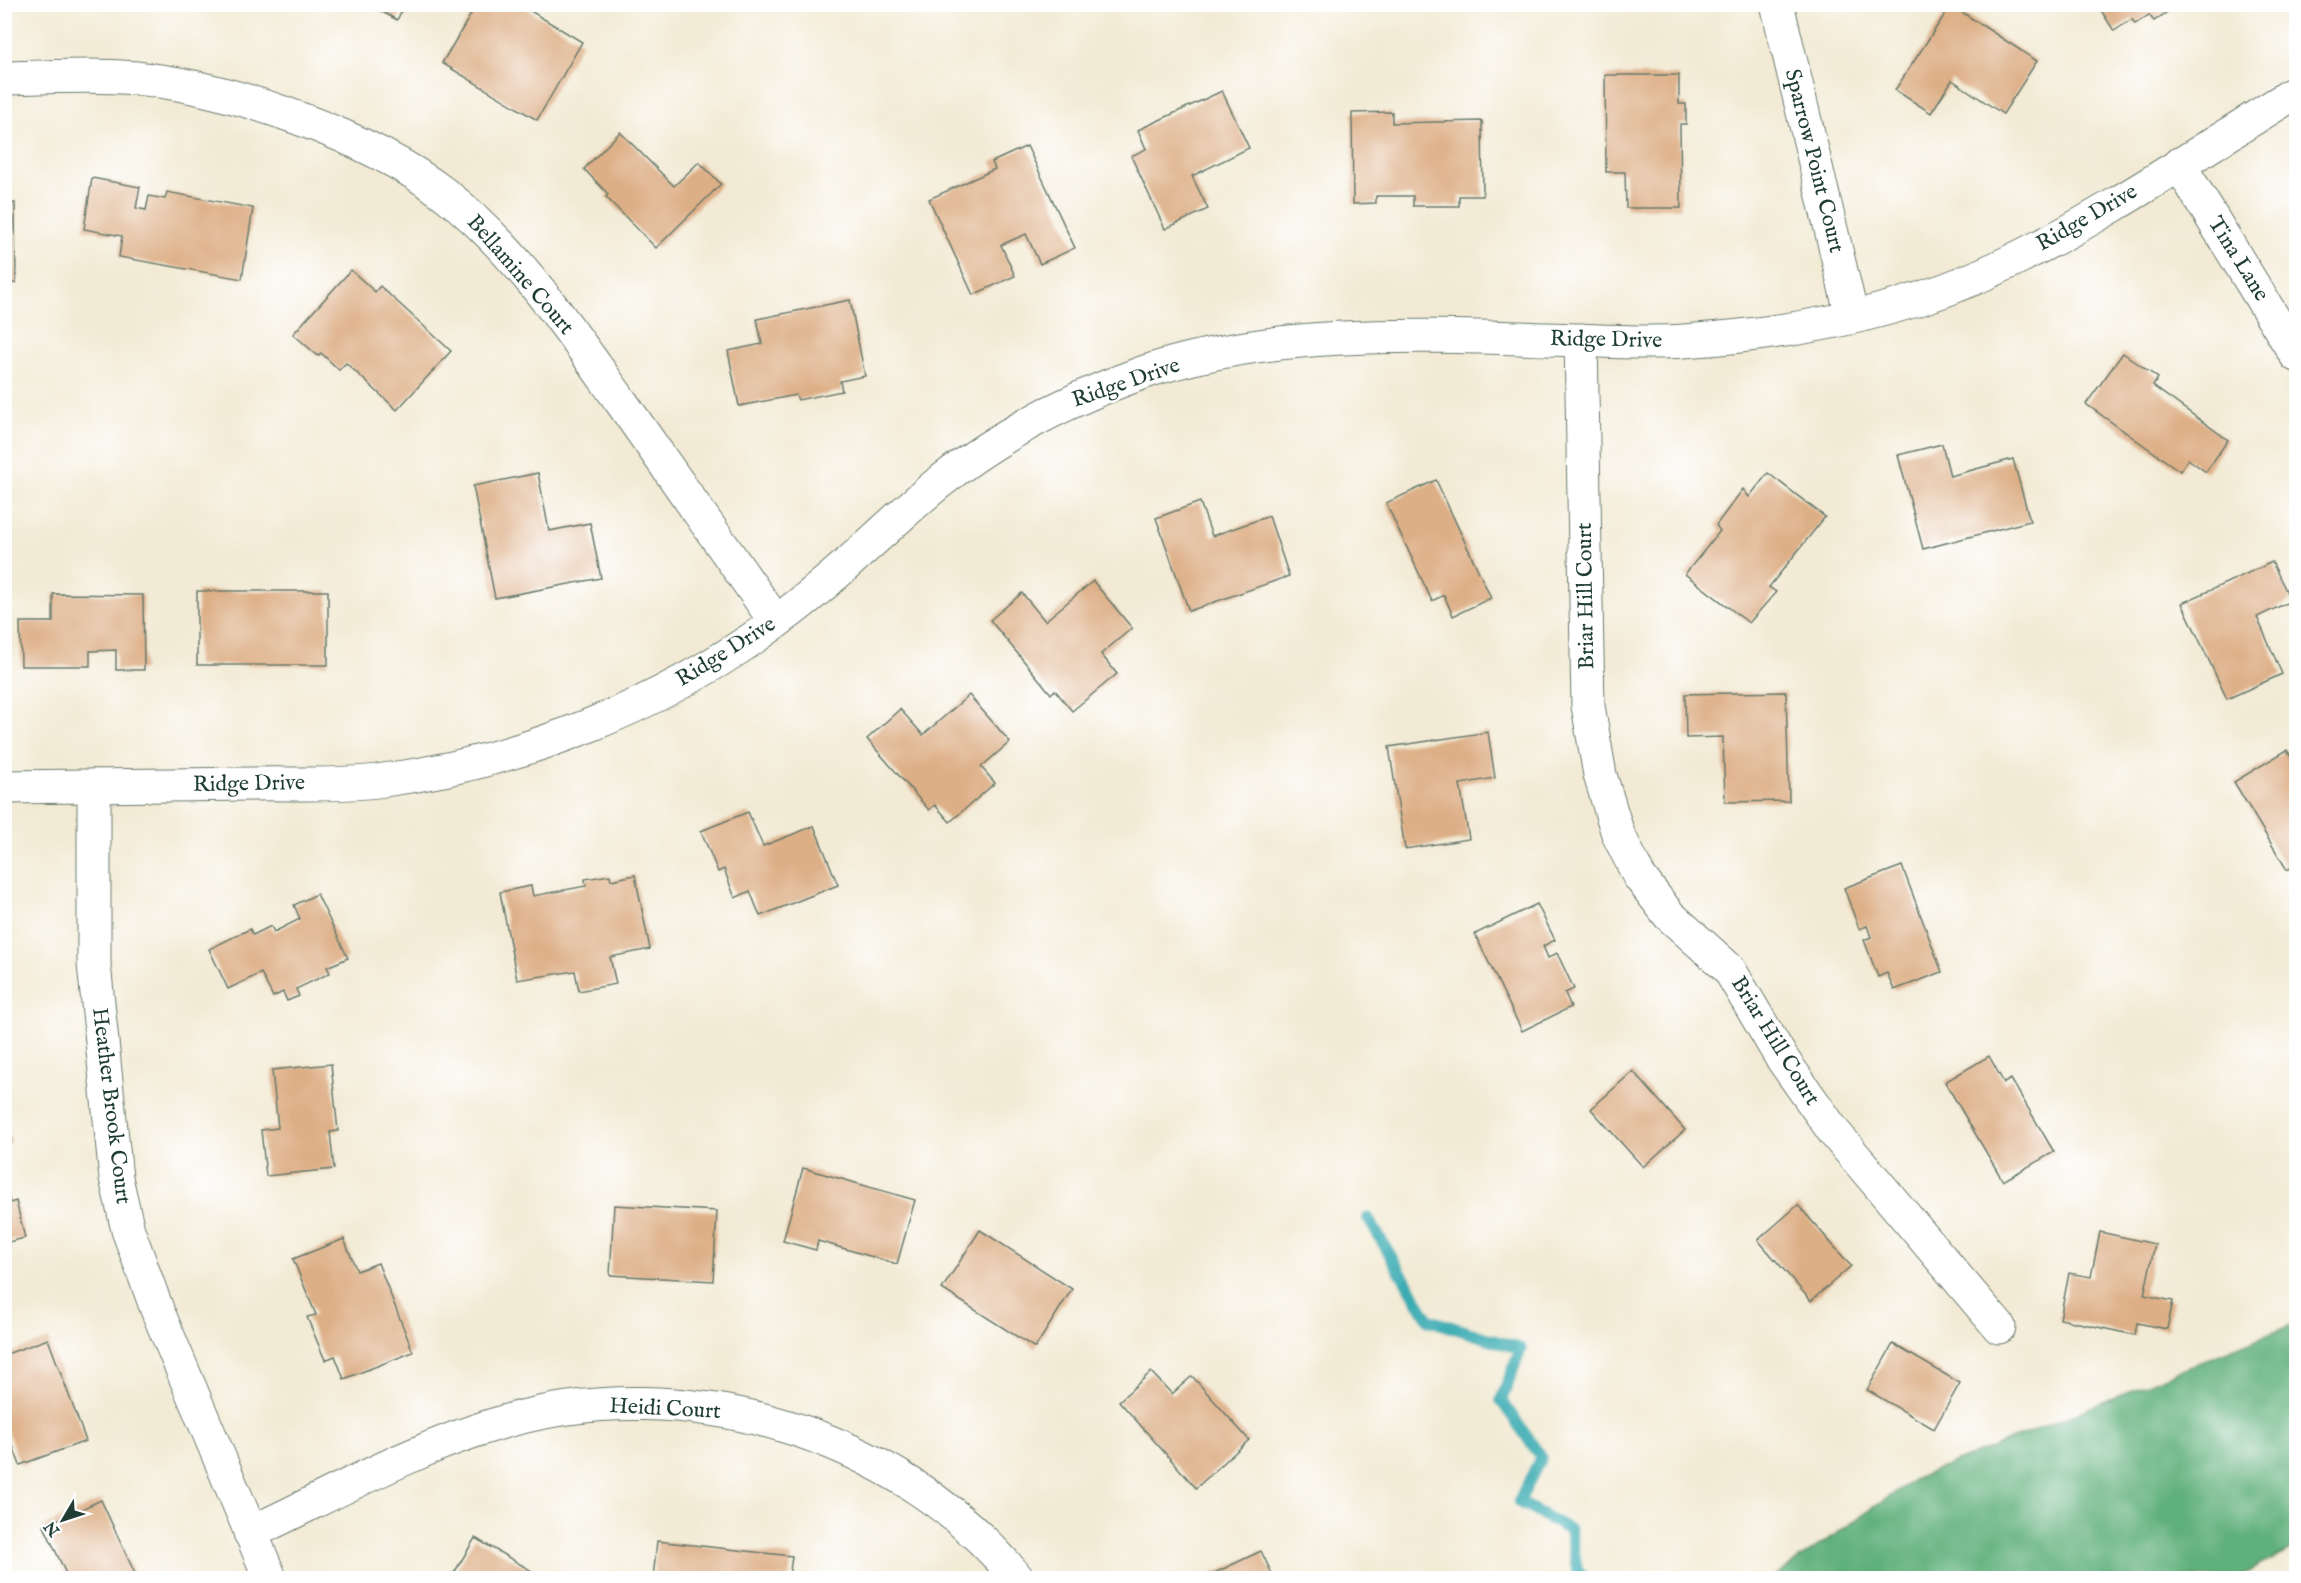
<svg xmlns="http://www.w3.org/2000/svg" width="2301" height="1583" font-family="'IM FELL English',serif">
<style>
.forest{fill:#60b07b;stroke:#407658;stroke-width:1.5}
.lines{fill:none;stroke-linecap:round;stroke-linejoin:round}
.stream{stroke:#3aacb2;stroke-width:12}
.building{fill:#ddaf86}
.minor-casing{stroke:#697a6c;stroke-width:35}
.minor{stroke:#fff;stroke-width:33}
.labels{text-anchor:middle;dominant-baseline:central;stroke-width:5;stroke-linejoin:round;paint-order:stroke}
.street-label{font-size:22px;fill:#1f3d34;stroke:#fff}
</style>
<rect width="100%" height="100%" fill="#fff"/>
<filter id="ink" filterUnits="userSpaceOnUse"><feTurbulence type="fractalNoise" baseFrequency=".0167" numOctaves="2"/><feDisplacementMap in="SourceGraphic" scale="12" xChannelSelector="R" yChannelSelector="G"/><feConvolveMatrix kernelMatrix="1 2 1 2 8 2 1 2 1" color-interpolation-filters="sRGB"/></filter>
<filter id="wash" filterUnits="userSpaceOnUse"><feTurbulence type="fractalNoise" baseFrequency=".008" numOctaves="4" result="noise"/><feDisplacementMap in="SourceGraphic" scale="24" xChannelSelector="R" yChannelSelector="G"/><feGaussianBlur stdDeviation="1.35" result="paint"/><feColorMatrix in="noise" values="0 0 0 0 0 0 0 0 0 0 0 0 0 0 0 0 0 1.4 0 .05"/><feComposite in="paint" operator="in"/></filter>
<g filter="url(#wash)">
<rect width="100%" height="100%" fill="#f2ead4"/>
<path class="forest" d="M2296 1323V1547L2237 1578H1772L1915 1479Z"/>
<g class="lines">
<path class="stream" d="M1368 1218 1429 1320 1521 1349 1501 1400 1541 1457 1519 1502 1570 1530 1577 1569 1583 1578"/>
</g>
<g id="blocks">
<g class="building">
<path d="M368 4H405L397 20Z"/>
<path d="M477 4H519L582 42 537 120 442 63Z"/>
<path d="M2097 4H2179L2154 21 2149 15 2135 24 2132 19 2114 31Z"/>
<path d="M1951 5 2037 61 2003 114 1952 80 1931 113 1895 90Z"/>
<path d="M1605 75H1679V104H1686V124H1680L1681 208H1626L1625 172H1606Z"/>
<path d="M1222 91 1249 148 1192 176 1208 209 1165 229 1131 156 1146 149 1138 130Z"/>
<path d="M1392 112V123L1482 121 1483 196H1459V206H1413V196H1376V203L1353 204 1352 113Z"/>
<path d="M620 132 674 186 699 162 721 184 656 248 606 197 608 194 584 169Z"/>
<path d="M1027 146 1075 248 1040 264 1026 234 1001 245 1015 276 973 295 929 199 995 169 992 162Z"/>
<path d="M92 178 140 187 136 208 146 210 149 196 165 199 167 192 253 208 242 279 119 257 122 236 84 229Z"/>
<path d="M5 203H15L16 283H5Z"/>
<path d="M351 270 375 292 380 286 451 351 397 410 346 363 339 370 321 353 318 356 293 334Z"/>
<path d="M850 300 865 376 840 381 842 391 798 400 796 395 739 406 728 351 762 344 757 319Z"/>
<path d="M2123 353 2158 378 2153 386 2228 440 2206 472 2188 459 2180 471 2086 404Z"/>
<path d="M1942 444 1950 476 2013 459 2030 521 1923 549 1898 455Z"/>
<path d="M538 473 549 531 590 523 601 578 495 598 473 486Z"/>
<path d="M1768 473 1825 517 1769 587 1776 592 1749 623 1685 574 1720 531 1716 525 1743 489 1749 497Z"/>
<path d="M1436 480 1491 598 1453 616 1444 595 1432 601 1386 503Z"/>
<path d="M1200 502 1212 536 1269 516 1289 576 1189 611 1156 518Z"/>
<path d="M2272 562 2291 601 2257 617 2282 674 2227 699 2182 603Z"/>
<path d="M1093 581 1132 628 1101 654 1117 674 1072 711 1055 690 1051 694 990 620 1022 593 1045 621Z"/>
<rect x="197" y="591" width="131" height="74"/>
<path d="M53 594 143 595 144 670H116V650L90 651V666H21L20 622H53Z"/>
<path d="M1786 692 1789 801 1725 802 1723 737 1686 738 1685 694Z"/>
<path d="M969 695 1010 742 981 767 995 783 950 822 935 805 929 810 867 739 900 709 923 735Z"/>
<path d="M1488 732 1495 778 1460 784 1469 839 1405 849 1389 747Z"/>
<path d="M2287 750 2296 765V865L2287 870 2234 782Z"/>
<path d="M748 812 763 846 814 826 838 885 760 916 750 891 735 898 724 869 718 872 701 831Z"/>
<path d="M1902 866 1942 972 1894 990 1887 973 1878 977 1864 940 1871 937 1867 926 1859 929 1844 888Z"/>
<path d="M610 875 611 880 635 875 650 949 610 957 616 984 579 991 575 971 517 980 500 892 531 886 533 896 586 886 585 879Z"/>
<path d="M317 894 348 958 327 967 330 973 296 989 299 996 287 1001 283 992 273 997 261 973 228 989 209 949 250 929 253 935 271 926 274 932 300 919 294 905Z"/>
<path d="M1537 904 1555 940 1543 946 1548 958 1557 953 1574 989 1565 993 1571 1007 1522 1031 1475 934Z"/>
<path d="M1989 1056 2004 1083 2011 1079 2054 1152 2003 1181 1945 1082Z"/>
<path d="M331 1064 338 1131 330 1132 334 1169 266 1176 261 1130 278 1128 272 1070Z"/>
<path d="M1633 1071 1685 1130 1643 1167 1591 1109Z"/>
<path d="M4 1120 11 1143 4 1145Z"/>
<path d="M803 1168 915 1200 897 1264 818 1241 816 1250 783 1241Z"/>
<path d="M4 1184 10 1203 16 1201 25 1238 4 1243Z"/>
<path d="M614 1205 717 1211 713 1281 610 1275Z"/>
<path d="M1798 1205 1851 1266 1811 1301 1758 1240Z"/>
<path d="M980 1230 1072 1289 1035 1348 942 1289Z"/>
<path d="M2100 1232 2155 1244 2144 1295 2173 1301 2167 1329 2137 1323 2135 1335 2060 1319 2069 1273 2091 1277Z"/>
<path d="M344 1239 357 1271 378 1263 413 1352 344 1379 335 1356 325 1360 307 1317 316 1315 293 1259Z"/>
<path d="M48 1339 86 1441 20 1465 4 1422V1355Z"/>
<path d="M1893 1344 1960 1383 1934 1429 1867 1390Z"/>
<path d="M1151 1372 1172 1394 1192 1376 1249 1440 1196 1488 1119 1401Z"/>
<path d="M101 1500 137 1578H68L44 1526Z"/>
<path d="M475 1538 532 1571 528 1578H451Z"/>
<path d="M657 1541 792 1556 789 1578H653Z"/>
<path d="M1261 1551 1274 1578H1204Z"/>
</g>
</g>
</g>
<g filter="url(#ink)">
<use href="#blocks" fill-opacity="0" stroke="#697a6c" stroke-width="1.5"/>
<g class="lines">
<defs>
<g id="minor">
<path d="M1777 4 1852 317"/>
<path d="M4 78C48 77 93 74 136 78 230 87 371 137 446 195 514 247 572 333 622 403 673 476 725 549 776 622"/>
<path d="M2179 164 2296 355"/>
<path d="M1581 340 1588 706 1600 775 1618 834 1639 876 1669 915 1729 969 1781 1057 1834 1132 1999 1327"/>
<path d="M94 786V964L116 1178 128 1230 158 1312 270 1578"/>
<path d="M4 787C87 786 170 785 253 784 293 783 336 786 377 781 519 763 660 707 776 622 833 581 882 530 936 485 997 436 1069 399 1142 373 1269 329 1416 335 1548 339 1593 340 1640 344 1684 341 1790 334 1901 314 1997 268 2101 219 2198 152 2296 92"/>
<path d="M250 1533C333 1494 416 1447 503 1422 683 1369 898 1432 1017 1578"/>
</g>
</defs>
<use href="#minor" class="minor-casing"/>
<use href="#minor" class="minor"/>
</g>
</g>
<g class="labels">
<g class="street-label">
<text transform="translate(1814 161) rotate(76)">Sparrow Point Court</text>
<text transform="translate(2087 218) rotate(-30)">Ridge Drive</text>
<text transform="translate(2238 259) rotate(58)">Tina Lane</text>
<text transform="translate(520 275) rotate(49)">Bellamine Court</text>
<text transform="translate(1606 340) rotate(1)">Ridge Drive</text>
<text transform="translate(1126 383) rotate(-19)">Ridge Drive</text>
<text transform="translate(1586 596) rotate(-91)">Briar Hill Court</text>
<text transform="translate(726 652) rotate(-32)">Ridge Drive</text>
<text transform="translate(249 784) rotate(-1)">Ridge Drive</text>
<text transform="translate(1775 1041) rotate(58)">Briar Hill Court</text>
<text transform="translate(111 1106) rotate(83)">Heather Brook Court</text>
<text transform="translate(665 1409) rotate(3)">Heidi Court</text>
</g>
</g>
<rect width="2301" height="1583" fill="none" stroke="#fff" stroke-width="24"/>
<g transform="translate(63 1520) rotate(231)" stroke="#ffffff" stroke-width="4.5" paint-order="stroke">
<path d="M0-4.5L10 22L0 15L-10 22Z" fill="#1f3d34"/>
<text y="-9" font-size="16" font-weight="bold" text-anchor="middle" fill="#1f3d34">N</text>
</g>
</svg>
